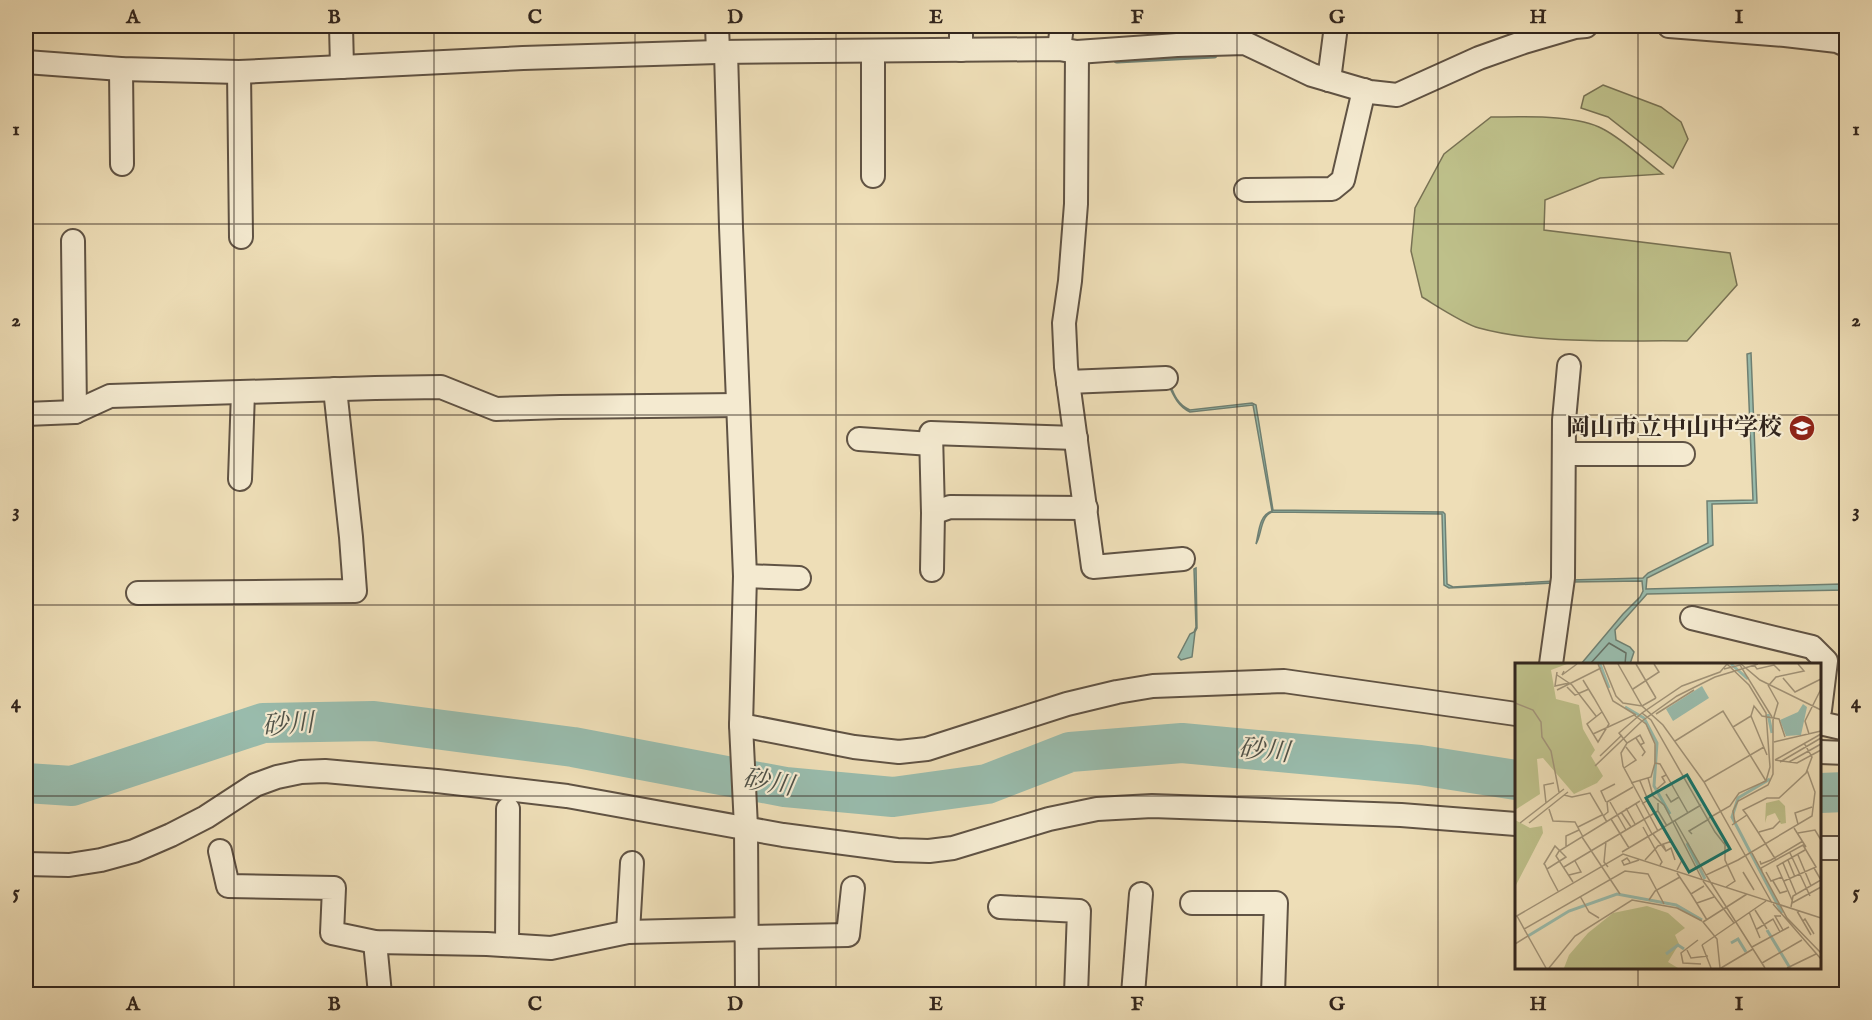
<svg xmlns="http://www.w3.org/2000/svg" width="1872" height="1020" font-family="'IM FELL English','Noto Serif JP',serif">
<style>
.green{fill:#bec08a;stroke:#787254;stroke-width:1.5}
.water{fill:#99bcad;stroke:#6f8073;stroke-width:1.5}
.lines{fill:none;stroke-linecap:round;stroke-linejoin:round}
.shore{stroke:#657065;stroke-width:1.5}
.stream{stroke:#6f8073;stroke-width:7}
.river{stroke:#99bcad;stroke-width:40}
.minor-casing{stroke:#605344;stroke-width:26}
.minor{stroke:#f4ead0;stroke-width:22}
.grid{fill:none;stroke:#31251d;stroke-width:1.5;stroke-opacity:0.55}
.labels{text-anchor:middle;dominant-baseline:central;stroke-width:4.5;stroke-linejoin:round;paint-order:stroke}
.poi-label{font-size:24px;font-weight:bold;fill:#31251d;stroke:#f4ead0;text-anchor:end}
.water-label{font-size:26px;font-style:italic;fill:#505248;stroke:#f4ead0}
.inset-river{fill:none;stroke:#99bcad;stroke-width:3}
.inset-road{fill:none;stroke:#a29479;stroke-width:1.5}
.view{fill:#0f766e;fill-opacity:0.15;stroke:#0f766e;stroke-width:3}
.inset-edge{fill:none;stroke:#31251d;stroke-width:3}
.neatline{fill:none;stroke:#31251d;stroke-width:2}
.grid-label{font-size:20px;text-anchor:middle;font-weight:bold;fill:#31251d}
</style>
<rect width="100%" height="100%" fill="#eedeb7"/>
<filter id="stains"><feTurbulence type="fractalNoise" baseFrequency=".00333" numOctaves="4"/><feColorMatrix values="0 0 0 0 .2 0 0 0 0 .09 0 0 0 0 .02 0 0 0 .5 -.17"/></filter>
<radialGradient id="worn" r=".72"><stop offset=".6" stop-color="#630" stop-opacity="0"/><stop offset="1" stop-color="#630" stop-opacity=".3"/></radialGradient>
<g class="green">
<path d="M1603 85 1661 107 1681 122 1688 139 1673 168 1608 117 1581 108 1584 96Z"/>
<path d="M1491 117C1522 117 1576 114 1603 129 1624 140 1643 159 1663 174L1600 178 1545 200 1544 230 1730 253 1737 285 1687 341C1622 340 1541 345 1479 328 1464 324 1437 306 1422 297L1411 251 1415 208 1444 154Z"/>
</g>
<g class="water">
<path d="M1751 353 1757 503 1712 504 1713 545 1647 578 1646 589 1842 584 1846 585V590L1647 594 1615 630 1616 640 1630 647 1634 652 1630 664H1581L1623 614 1640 597 1643 591 1642 581 1571 582V580L1643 578 1648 573 1708 543 1707 501 1753 500 1747 354Z"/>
<path d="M1170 384C1174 395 1178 405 1190 410L1252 403 1256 405 1273 510 1443 512 1445 514 1447 584 1453 587 1554 581 1553 583 1449 588 1444 585 1442 514 1272 512C1260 517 1262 534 1256 544 1259 532 1259 515 1272 511L1253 405 1190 412C1179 407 1174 397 1169 386L1153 390 1077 393Z"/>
<path d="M1196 568 1197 628 1195 632 1192 657 1181 660 1178 657 1190 634 1194 632 1196 627 1194 569Z"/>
</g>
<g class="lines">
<path class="shore" d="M1590 664 1609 643 1626 653 1625 664"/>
<path class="stream" d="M1117 60 1214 55"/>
<g class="river">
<path d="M26 783 72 786 263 723 374 721 573 747 785 787 893 797 987 784 1070 752 1182 743 1420 765 1516 780"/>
<path d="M1820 793 1846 792"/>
</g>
<defs>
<g id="minor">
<path d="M341 26 342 67"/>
<path d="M717 26 718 52"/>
<path d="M1669 26 1785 35 1837 41 1846 45"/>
<path d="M1059 49 1062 26"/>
<path d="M961 50V26"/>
<path d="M873 51V176"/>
<path d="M726 52 731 227 745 576 741 725 746 827 747 994"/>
<path d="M1077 52 1076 204 1070 281 1064 323 1066 367 1093 567 1183 559"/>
<path d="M26 62 121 69 239 72 523 58 718 52 1059 49 1077 52 1177 45 1245 43 1312 75 1370 92 1397 95 1479 58 1524 42 1575 27 1586 26"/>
<path d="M121 69 122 164"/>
<path d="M239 72 241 237"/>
<path d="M1329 80 1336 26"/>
<path d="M1246 190 1332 189 1343 180 1364 90"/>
<path d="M73 241 75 412"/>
<path d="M1068 382 1166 378"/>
<path d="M26 414 75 412 110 396 375 388 441 387 496 409 560 407 738 405"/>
<path d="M859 439 931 444"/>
<path d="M1564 454H1683"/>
<path d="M240 479 243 392"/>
<path d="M933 513 931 433 1076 438"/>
<path d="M932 570 933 513 950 507 1086 508"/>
<path d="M745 576 799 578"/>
<path d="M138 593 355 591 351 537 335 389"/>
<path d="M1692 618 1812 647 1826 661 1820 710"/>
<path d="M1551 664 1563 578 1564 420 1569 366"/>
<path d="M1820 723 1846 729"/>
<path d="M741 725 854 747 899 752 927 749 1067 704 1117 692 1153 686 1284 681 1516 714"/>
<path d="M1820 752 1846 753"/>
<path d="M1820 848H1846"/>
<path d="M220 851 228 886 334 888 332 933 375 942 487 944 551 948 628 932 746 929"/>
<path d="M26 864 69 865 101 860 134 851 171 835 206 817 255 785 277 777 301 772 325 771 437 781 567 796 783 835 897 850 929 851 953 848 1049 819 1097 809 1152 806 1401 815 1516 824"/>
<path d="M1192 903H1276L1273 994"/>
<path d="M1000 907 1079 911 1076 994"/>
<path d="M628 932 632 863"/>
<path d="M746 937 848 935 853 888"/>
<path d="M375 942 380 994"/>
<path d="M507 945 508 809"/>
<path d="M1133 994 1141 894"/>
</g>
</defs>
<use href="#minor" class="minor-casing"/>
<use href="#minor" class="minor"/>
</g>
<path class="grid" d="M234 26V994M434 26V994M635 26V994M836 26V994M1036 26V994M1237 26V994M1438 26V994M1638 26V664M26 224H1846M26 415H1846M26 605H1846M26 796H1516M1820 796H1846M1638 968V994"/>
<defs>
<symbol id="school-disc" viewBox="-11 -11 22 22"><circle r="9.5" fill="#8f2418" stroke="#f4ead0"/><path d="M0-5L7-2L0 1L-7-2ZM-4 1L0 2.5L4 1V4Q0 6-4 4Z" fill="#fff"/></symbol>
</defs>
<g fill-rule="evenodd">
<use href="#school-disc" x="1787" y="413" width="30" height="30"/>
</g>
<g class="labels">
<g class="poi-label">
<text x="1782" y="428">岡山市立中山中学校</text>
</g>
<g class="water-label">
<text transform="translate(288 725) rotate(-4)">砂川</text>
<text transform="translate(1264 751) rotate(5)">砂川</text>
<text transform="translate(768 783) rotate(9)">砂川</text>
</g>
</g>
<g transform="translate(1515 663)">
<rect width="306" height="306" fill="#eedeb7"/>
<path d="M0 1H52L36 7 41 36 64 42 68 66 80 87 76 93 88 113 82 120 59 131 28 95 22 96 25 131 0 147ZM264 137 270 143 271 160 266 161 260 150 252 153 250 160 251 140ZM0 157 15 165 27 163 28 170 0 224ZM132 243 153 250 170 265 160 272 164 281 153 299 163 305H49L54 292 73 270 98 250Z" fill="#bec08a"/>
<path d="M187 23 194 35 158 58 151 46ZM288 41 292 44 286 72 271 73 265 57 283 49Z" fill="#99bcad"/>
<path class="inset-river" d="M85 1 94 25M216 1 233 16M110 44 129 55 142 80 139 123 155 151M253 51 257 70M255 116 223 135 217 154 267 250M172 180 190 216M252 267 275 305M13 273 54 248 102 231 161 242 187 257M216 280 223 276 231 289M151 291 163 282 169 286"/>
<path class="inset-road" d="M83 1 98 38 121 52M88 1 101 33 108 40 127 43 141 35M103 1 127 43 148 62 189 119 257 240M121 1 141 35M226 1 245 17 306 47M239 2 242 6 259 2 265 8M209 6 225 2 257 54M49 8 47 12 62 1M42 9 40 23 54 20M42 12 57 22 81 53M268 15 280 29 306 16M68 17 79 35 94 61 83 79 72 61 87 49M254 22 261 14 289 8 283 1M52 24 60 32 74 26M118 26 144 9 139 1M42 27 86 5M0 40 18 47 26 59 27 74 36 88 44 129M141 51 179 27M236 53 252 92M218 64 236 53 239 43 247 53 264 56 270 74M78 71 119 52 131 61 140 81V100L136 114 116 120M294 71 290 58 306 26M121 75 130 89 127 93M160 78 208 48 251 118M259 79 306 68M112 80 104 70 127 50M125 82 129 80 125 72 112 80 106 90 108 103 143 168M85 93 107 72M260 97 306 71M260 97 282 100 306 87M265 99 306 75M274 99 306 81M140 100 145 101 173 150M80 103 127 58 162 33 200 14 243 1M109 105 121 97 111 84M133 115 138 133 149 142 187 216M125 118 133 137 127 141M189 119 249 84M142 126 150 119 147 114 151 112M151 131 156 139 164 134M49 132 57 134 75 130 92 159M91 139 86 128 100 121M95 139 111 167M31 140 29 122 39 120M143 140V148L152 163M121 141 137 171M111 145 120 161M34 146 38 158 60 159 68 174M106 149 116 164M232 152 228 147 252 135H264L291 110 297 94 289 80M88 153 93 149 92 139 118 124M194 155 215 143 224 130 251 118 255 104 251 50 234 22 212 1 205 9 167 23 127 50 136 57 200 169 211 183M96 156 114 185M160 158 191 212M5 160 49 126M14 160 53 129M220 160 218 148 223 138 253 122 258 111V57L263 40 253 22M283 161 280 150 297 144M217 162 232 152 261 197M63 164 87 152M128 164 140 186M148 165 167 197 162 207M279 165 291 184M244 169 258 165 265 158M283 170 300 167 306 177M138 171 151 188M177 171 174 168 194 156M67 174 105 231M210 176V197L220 218 211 224M91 178 89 199 93 204M148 181 151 188 156 185 160 197M51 183V173L64 167M140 186 147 199 145 202M107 189 186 142M237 190 272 255 306 290M275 190 295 233M283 192 296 223M130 197 143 183 157 178M273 197 280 214M245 198 246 201 256 197 288 178M115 199 112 195 107 198 109 202 124 197M268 200 281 231M49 204 143 148M32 206 51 194 40 183 29 201 30 202 35 213 43 228M247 208 246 205 288 182 301 204 269 218M228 209 239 227M251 209 256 218 267 214M162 210 176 231 189 223M54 212 66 209 60 198M188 218 219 260 251 238M258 218 265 230 272 228M58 219 41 193 44 188 125 138M176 231 192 257M65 233 74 249 84 255M134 237 140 228 165 214M277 237 262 203 290 187M182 240 199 234M277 240 306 224M258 241 306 296M276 244 278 233 306 217 299 205M240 247 252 266M282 248 296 272M234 249 245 275M266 253H260L268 267M0 254 108 191 306 255M288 258 290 256 299 271M9 266 110 208 133 211 149 241M242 266 258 256 265 269M13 273 31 305M183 277 166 290 168 300 186 301M0 281 13 273 2 253M187 282 196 305M187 282 219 260M237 284 274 264M172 287 176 295 193 293M247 300 287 277M34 305 60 273 117 237 162 245 187 258M205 305 202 276 188 259 232 231M206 305 238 286M250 305 191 212 223 197 297 153 300 129 292 107M272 305 301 291"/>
<path class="view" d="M172 112 215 186 174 209 131 135Z"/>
<rect width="306" height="306" class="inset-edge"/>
</g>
<rect width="1872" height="1020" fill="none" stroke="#eedeb7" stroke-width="66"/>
<rect x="33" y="33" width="1806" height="954" class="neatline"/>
<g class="grid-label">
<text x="133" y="23">A</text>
<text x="334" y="23">B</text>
<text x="535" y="23">C</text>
<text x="735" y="23">D</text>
<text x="936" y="23">E</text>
<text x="1137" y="23">F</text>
<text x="1337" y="23">G</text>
<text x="1538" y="23">H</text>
<text x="1739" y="23">I</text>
<text x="16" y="135">1</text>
<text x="1856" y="135">1</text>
<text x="16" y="326">2</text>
<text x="1856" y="326">2</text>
<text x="16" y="517">3</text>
<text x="1856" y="517">3</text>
<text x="16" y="708">4</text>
<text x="1856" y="708">4</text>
<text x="16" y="898">5</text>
<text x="1856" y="898">5</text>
<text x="133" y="1010">A</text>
<text x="334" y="1010">B</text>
<text x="535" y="1010">C</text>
<text x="735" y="1010">D</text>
<text x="936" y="1010">E</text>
<text x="1137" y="1010">F</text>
<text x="1337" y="1010">G</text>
<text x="1538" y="1010">H</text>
<text x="1739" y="1010">I</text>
</g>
<rect width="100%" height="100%" filter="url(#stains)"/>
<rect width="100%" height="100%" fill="url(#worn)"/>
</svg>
